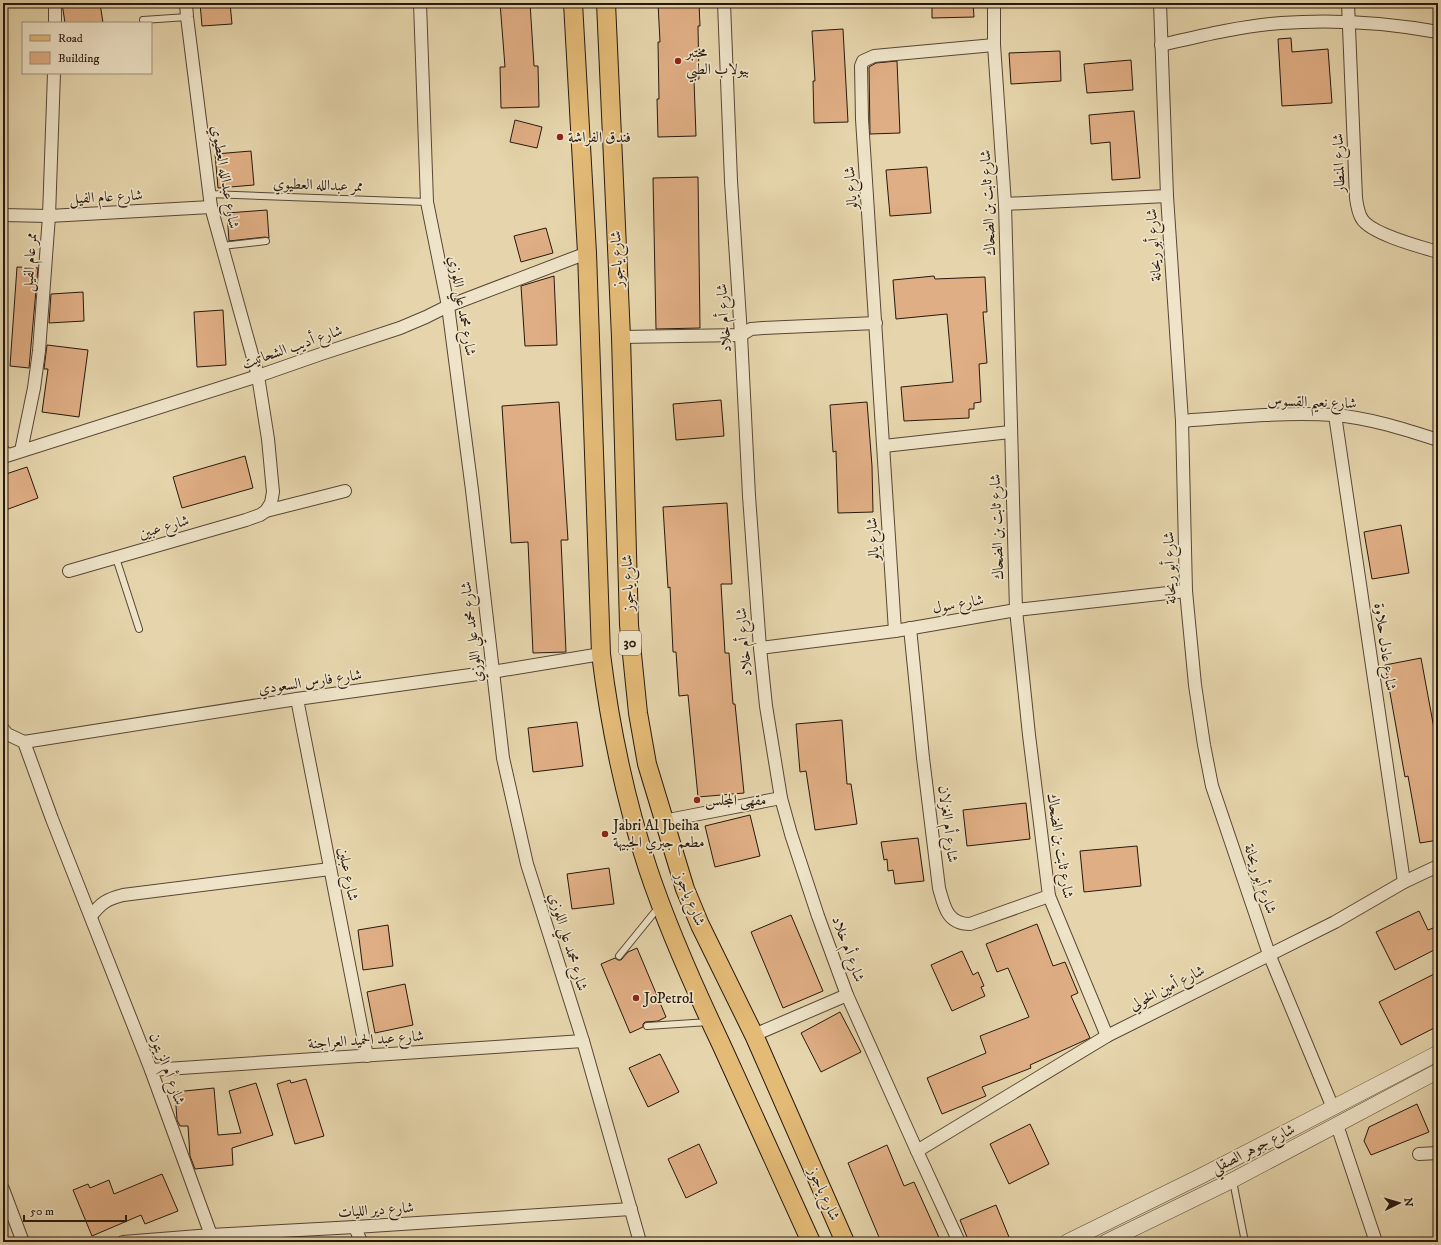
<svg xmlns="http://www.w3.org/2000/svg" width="1441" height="1245" font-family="'IM FELL DW Pica',Amiri,serif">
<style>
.building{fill:#e0ae84;stroke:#27180d}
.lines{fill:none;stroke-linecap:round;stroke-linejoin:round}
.service-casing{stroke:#574735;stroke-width:8}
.minor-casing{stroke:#574735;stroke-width:14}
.tertiary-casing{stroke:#574735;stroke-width:16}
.primary-casing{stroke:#27180d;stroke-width:20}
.service{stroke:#efe4c9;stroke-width:6}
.minor{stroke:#efe4c9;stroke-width:12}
.tertiary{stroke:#efe4c9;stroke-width:15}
.primary{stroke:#e3ba76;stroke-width:18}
.poi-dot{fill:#8f2418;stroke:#efe4c9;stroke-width:1.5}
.labels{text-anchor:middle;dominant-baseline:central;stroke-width:3.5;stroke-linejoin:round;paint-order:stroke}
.shield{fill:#efe4c9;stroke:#635545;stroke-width:1}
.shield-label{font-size:14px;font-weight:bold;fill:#27180d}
.poi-label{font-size:15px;fill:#27180d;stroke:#efe4c9;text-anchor:start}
.street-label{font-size:15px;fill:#27180d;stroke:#efe4c9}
</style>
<rect width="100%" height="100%" fill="#e6d5ac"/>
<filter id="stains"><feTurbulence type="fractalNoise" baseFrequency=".005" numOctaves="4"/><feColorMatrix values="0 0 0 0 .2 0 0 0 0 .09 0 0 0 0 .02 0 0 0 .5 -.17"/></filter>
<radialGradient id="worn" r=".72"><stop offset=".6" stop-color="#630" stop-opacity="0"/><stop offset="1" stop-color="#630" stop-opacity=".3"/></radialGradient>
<g class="building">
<path d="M62 3H100L103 23H65Z"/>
<path d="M200 3H230L232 24 202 26Z"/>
<path d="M500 3H530L534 66H538L539 107 501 108 500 67H505Z"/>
<path d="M658 3H699L700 26H698L699 79 694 80 696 136 658 137 657 99H659L658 42H660Z"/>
<path d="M932 3H973L974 17 932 18Z"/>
<path d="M843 29 848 122 814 123 813 81H815L812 31Z"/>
<path d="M1291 38 1292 52 1328 49 1332 103 1282 106 1278 39Z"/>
<path d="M1060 51 1061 81 1011 84 1009 53Z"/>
<path d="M1131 60 1133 90 1087 93 1084 64Z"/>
<path d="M897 61 900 133 870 134 869 67 876 63Z"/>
<path d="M1134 111 1140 178 1112 180 1110 142 1091 144 1089 115Z"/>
<path d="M515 120 542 127 537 148 510 142Z"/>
<path d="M251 151 254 185 218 188 215 154Z"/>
<path d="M927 167 931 213 890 216 886 170Z"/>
<path d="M698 177 700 328 656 329 653 178Z"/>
<path d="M267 210 269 238 265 237 229 241 227 213Z"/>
<path d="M546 228 553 253 521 262 514 236Z"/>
<path d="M17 267 38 268 29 368 10 366Z"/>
<path d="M554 276 557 345 525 346 521 286Z"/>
<path d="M934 276 935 279 985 277 987 312H983L987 363 979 364 981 402 974 403V409H969V418L904 421 901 387 953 382 947 314 896 319 893 280Z"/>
<path d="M83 292 84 321 49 323 51 294Z"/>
<path d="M223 310 226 365 197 367 194 312Z"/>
<path d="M47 345 88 350 79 417 42 412 48 369H44Z"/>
<path d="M721 400 724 436 676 440 673 404Z"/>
<path d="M559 402 568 540H561L566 652 533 653 528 542 511 543 502 406Z"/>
<path d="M867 402 872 466 873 512 838 513 836 451 833 452 830 405Z"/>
<path d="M245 456 253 488 182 508 173 477Z"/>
<path d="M27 467 38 498 3 511V475Z"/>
<path d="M727 503 732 584H721L725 653H729L733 704H735L744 793 698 797 688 695 679 696 676 652H673L670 587 668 588 663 507Z"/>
<path d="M1401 525 1409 573 1372 579 1364 532Z"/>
<path d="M1421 658 1438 750V840L1420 843 1408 776 1405 777 1385 665Z"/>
<path d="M842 720 847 784H851L857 824 815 830 806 771 800 772 796 724Z"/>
<path d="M577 722 583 766 533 772 528 728Z"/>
<path d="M1026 803 1030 839 967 846 963 810Z"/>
<path d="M750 815 760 856 715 867 705 826Z"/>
<path d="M918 838 924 881 895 884 893 870 888 871 887 859 884 860 881 842Z"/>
<path d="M1137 846 1141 886 1084 892 1080 851Z"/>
<path d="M609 868 614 904 572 909 567 874Z"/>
<path d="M1419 911 1428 930 1433 928 1438 938V948L1395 970 1376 932Z"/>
<path d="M791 915 823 991 783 1008 751 932Z"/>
<path d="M1037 924 1053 966 1065 962 1078 993 1071 996 1090 1038 1030 1065 1031 1068 982 1087 986 1096 942 1114 927 1078 986 1053 980 1036 1029 1017 1008 968 997 972 986 944Z"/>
<path d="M388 925 393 966 363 970 358 930Z"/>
<path d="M637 948 666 1017 658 1021 645 1022 643 1024V1027L630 1033 601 964 615 958 618 960H621L628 952Z"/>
<path d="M962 951 973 975 978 972 984 986 981 987 985 996 952 1011 931 965Z"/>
<path d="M1438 972V1026L1401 1045 1379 1002Z"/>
<path d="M405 984 413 1025 375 1033 367 992Z"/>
<path d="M840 1012 861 1052 821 1072 801 1033Z"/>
<path d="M660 1054 679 1092 648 1107 629 1068Z"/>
<path d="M306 1079 324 1136 295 1144 277 1084 290 1080 291 1083Z"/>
<path d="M256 1083 273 1135 232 1148 233 1165 195 1169 190 1156 188 1126H180L177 1120 175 1092 214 1088 218 1135 241 1133 229 1091Z"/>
<path d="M1417 1104 1429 1132 1371 1155 1364 1141 1369 1127Z"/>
<path d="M1030 1124 1049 1164 1009 1184 990 1144Z"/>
<path d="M699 1144 717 1183 686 1198 668 1159Z"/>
<path d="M887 1145 904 1186 914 1182 941 1242H881L848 1163Z"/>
<path d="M162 1174 178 1211 145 1224 141 1215 92 1236 73 1190 88 1184 90 1188 109 1180 114 1194Z"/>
<path d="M996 1205 1011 1242H969L960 1220Z"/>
</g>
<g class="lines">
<defs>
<g id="service">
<path d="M143 20 187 17"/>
<path d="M209 194 427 202"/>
<path d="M222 246 266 241"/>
<path d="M3 447 11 454"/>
<path d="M116 558 139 629"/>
<path d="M619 956 658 908"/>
<path d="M647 1026 709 1022"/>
<path d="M1233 1181 1245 1242"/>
</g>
<g id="minor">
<path d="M55 3V23"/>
<path d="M186 3 187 17 211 207 258 376 268 439 273 492 271 503 266 511"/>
<path d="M420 3 427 202 448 306 472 490 503 758 527 864 583 1041 640 1242"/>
<path d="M724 3 731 181 741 335 749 496 760 648 766 706 781 798 791 834 818 916 847 995 917 1151 959 1242"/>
<path d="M994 3V45L1005 204 1016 610 1029 735 1049 896 1107 1036"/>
<path d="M1160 3 1167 196 1182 421 1186 591 1195 685 1204 745 1212 786 1269 954 1333 1108"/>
<path d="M1348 3 1356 198C1357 205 1358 213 1362 219 1371 234 1421 247 1438 252"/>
<path d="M1161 45C1200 36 1241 26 1281 23 1336 19 1384 22 1438 32"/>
<path d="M1005 204 1167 196"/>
<path d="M3 215 49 216 211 207"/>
<path d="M621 337 741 335 751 329 763 328 876 323"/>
<path d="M1335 415 1404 882"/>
<path d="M1182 421C1232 417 1284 412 1334 415 1370 418 1404 429 1438 440"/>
<path d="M884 446 1010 432"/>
<path d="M21 451 34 388 39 351 49 216 54 73"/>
<path d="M3 457 258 376 321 354 400 328 426 317 448 306 587 253"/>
<path d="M69 571 246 520 260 515 266 511 345 491"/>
<path d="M910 628 923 758 939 888C944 906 947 924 970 924L1049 896"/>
<path d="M895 631 862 119 861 66 863 61 874 56 994 45"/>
<path d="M760 648 895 631 1016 610 1186 591"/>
<path d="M297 699 367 1056"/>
<path d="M3 729 7 734 24 742 52 819 151 1070 211 1235"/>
<path d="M24 742 297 699 492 672 601 654"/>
<path d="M663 821 781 798"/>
<path d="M91 916C101 903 107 899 123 895L330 869"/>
<path d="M754 1035 847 995"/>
<path d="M151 1070 583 1041"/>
<path d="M1337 1125 1376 1242"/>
<path d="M917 1151 1107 1036 1335 922 1404 882 1438 866"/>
<path d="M1419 1154 1438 1153"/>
<path d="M3 1189 23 1242"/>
<path d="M355 1227 361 1242"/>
<path d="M123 1242 211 1235 355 1227 631 1209"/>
</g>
<g id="tertiary">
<path d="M1067 1242 1201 1176 1438 1053"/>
<path d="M1106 1242 1233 1180 1438 1071"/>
</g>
<g id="primary">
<path d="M573 3 587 253 601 654C610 727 625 799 648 869 668 929 694 987 721 1044 751 1110 781 1176 811 1242"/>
<path d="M606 3 621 337 629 625 638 713 647 764 685 889 700 925 754 1035 845 1242"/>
</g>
</defs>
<use href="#service" class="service-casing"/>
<use href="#minor" class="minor-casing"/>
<use href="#tertiary" class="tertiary-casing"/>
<use href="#primary" class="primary-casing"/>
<use href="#service" class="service"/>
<use href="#minor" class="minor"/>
<use href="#tertiary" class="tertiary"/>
<use href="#primary" class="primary"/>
</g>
<g class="poi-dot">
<circle cx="678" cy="61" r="4"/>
<circle cx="560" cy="137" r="4"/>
<circle cx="697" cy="800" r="4"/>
<circle cx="605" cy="834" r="4"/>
<circle cx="636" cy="998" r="4"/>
</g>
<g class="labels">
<rect class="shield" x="619" y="631" width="22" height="24" rx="3"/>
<g class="shield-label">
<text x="630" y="643">30</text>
</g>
<g class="poi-label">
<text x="686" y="52">مختبر<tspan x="686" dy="17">بيولاب الطبي</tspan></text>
<text x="568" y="137">فندق الفراشة</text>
<text x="705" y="800">مقهى المجلس</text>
<text x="613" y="825">Jabri Al Jbeiha<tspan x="613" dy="17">مطعم جبري الجبيهة</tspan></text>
<text x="644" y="998">JoPetrol</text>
</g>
<g class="street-label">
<text transform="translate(1339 163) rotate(-92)">شارع المنطار</text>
<text transform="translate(225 177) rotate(80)">شارع عبدالله العطيوي</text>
<text transform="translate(318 185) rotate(2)">ممر عبدالله العطيوي</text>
<text transform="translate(851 188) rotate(-94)">شارع يالو</text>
<text transform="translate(106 197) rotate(-3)">شارع عام الفيل</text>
<text transform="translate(988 203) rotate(-93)">شارع ثابت بن الضحاك</text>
<text transform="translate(1154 245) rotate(-94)">شارع أبو ريحانة</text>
<text transform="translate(617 259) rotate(-93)">شارع ياجوز</text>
<text transform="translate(30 262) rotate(-86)">ممر عام الفيل</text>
<text transform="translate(462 306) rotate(80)">شارع محمد علي اللوزي</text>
<text transform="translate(724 318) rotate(-94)">شارع أم خلاد</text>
<text transform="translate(292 347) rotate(-19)">شارع أديب الشحاتيت</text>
<text transform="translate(1312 402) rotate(2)">شارع نعيم القسوس</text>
<text transform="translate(164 527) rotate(-16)">شارع عبين</text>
<text transform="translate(997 527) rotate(-92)">شارع ثابت بن الضحاك</text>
<text transform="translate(873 539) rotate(-93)">شارع يالو</text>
<text transform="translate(1170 568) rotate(-92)">شارع أبو ريحانة</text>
<text transform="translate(628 583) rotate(-92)">شارع ياجوز</text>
<text transform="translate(958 604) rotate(-10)">شارع سول</text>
<text transform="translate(472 632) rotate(-97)">شارع محمد علي اللوزي</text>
<text transform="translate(744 642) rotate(-95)">شارع أم خلاد</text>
<text transform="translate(1385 647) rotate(82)">شارع عادل حلاوة</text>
<text transform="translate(310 682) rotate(-8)">شارع فارس السعودي</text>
<text transform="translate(948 824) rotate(83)">شارع أم الغزلان</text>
<text transform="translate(1060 846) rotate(81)">شارع ثابت بن الضحاك</text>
<text transform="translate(348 874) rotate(79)">شارع عبلين</text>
<text transform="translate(1260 879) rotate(71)">شارع أبو ريحانة</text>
<text transform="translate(690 899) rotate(68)">شارع ياجوز</text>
<text transform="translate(568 942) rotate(73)">شارع محمد علي اللوزي</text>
<text transform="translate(848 949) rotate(70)">شارع أم خلاد</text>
<text transform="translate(1167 988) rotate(-27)">شارع أمين الخولي</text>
<text transform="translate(366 1040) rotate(-4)">شارع عبد الحميد العراجنة</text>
<text transform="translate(167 1069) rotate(69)">شارع أم الزيتون</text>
<text transform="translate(1253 1149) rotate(-27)">شارع جوهر الصقلي</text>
<text transform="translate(824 1194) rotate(66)">شارع ياجوز</text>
<text transform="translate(376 1210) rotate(-4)">شارع دير الليات</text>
</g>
</g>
<rect width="1441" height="1245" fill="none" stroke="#e6d5ac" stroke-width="16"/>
<rect x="4" y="4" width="1433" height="1237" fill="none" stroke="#27180d" stroke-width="2"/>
<rect x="8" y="8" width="1425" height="1229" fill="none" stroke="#27180d"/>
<rect x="22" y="22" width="130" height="52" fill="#efe4c9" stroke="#9f927e"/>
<rect x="30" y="35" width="20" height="6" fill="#e3ba76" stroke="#9f927e"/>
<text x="58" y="42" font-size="12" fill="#27180d">Road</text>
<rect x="30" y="52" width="20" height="12" fill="#e0ae84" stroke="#9f927e"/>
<text x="58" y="62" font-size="12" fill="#27180d">Building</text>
<g transform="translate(1399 1203) rotate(85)" stroke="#efe4c9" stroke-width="3" paint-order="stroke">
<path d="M0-3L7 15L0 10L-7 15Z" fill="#27180d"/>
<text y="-6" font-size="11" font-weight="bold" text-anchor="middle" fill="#27180d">N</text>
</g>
<path d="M24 1215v6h102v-6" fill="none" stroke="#27180d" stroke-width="2"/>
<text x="30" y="1215" font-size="12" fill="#27180d" stroke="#efe4c9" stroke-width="3" paint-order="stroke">50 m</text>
<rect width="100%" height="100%" filter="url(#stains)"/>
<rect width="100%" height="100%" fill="url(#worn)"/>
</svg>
